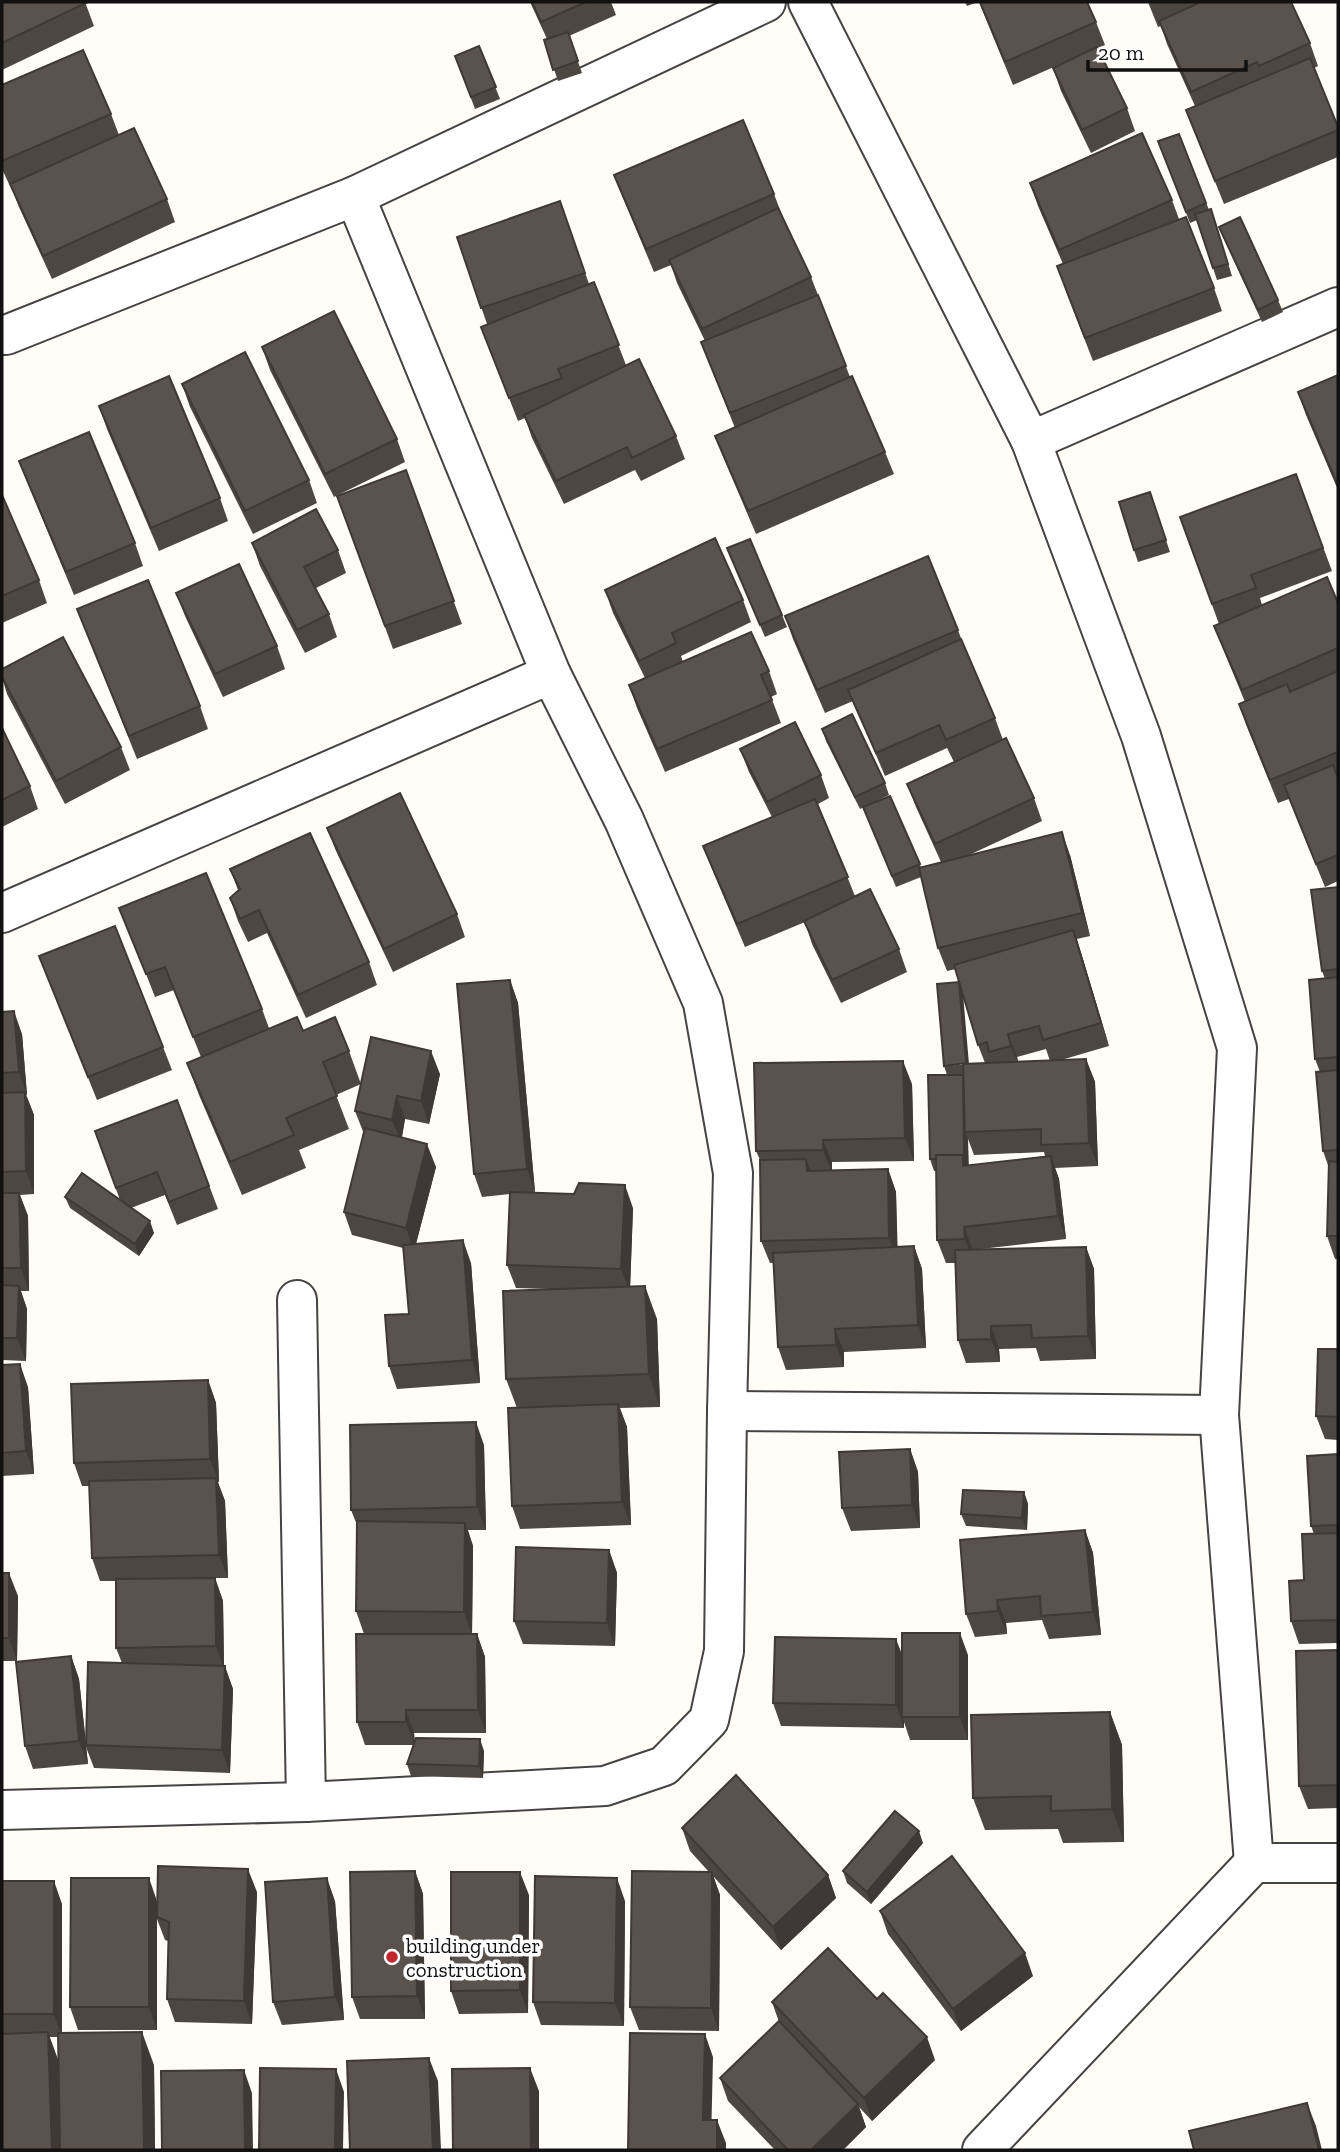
<svg xmlns="http://www.w3.org/2000/svg" width="1340" height="2152" font-family="'Zilla Slab',serif">
<style>
.lines{fill:none;stroke-linecap:round;stroke-linejoin:round}
.minor-casing{stroke:#444;stroke-width:42}
.minor{stroke:#fff;stroke-width:38}
.wall{fill:#4d4742;fill-rule:evenodd}
.shaded-wall{fill:#3f3936}
.building{fill:#5a524d;stroke:#3f3936;stroke-width:2}
.poi-dot{fill:#c4262e;stroke:#fff;stroke-width:2.5}
.labels{text-anchor:middle;dominant-baseline:central;stroke-width:7;stroke-linejoin:round;paint-order:stroke}
.poi-label{font-size:21px;fill:#111;stroke:#fff;text-anchor:start}
</style>
<rect width="100%" height="100%" fill="#fffdf5"/>
<g class="lines">
<defs>
<g id="minor">
<path d="M808 2 1031 441 1141 736 1237 1048 1219 1415 1254 1863H1338"/>
<path d="M6 335 355 196 766 2"/>
<path d="M1031 441 1338 307"/>
<path d="M2 913 551 674 355 196"/>
<path d="M297 1300 306 1802"/>
<path d="M727 1411 1219 1415"/>
<path d="M2 1810 306 1802 605 1786 664 1766 709 1720 724 1651 727 1411 733 1173 703 1003 624 820 551 674"/>
<path d="M982 2150 1254 1863"/>
</g>
</defs>
<use href="#minor" class="minor-casing"/>
<use href="#minor" class="minor"/>
</g>
<g class="wall">
<path d="M2 2H85L94 26 2 70Z"/>
<path d="M530 2H611L616 15 569 36 582 73 558 81 544 40 547 39Z"/>
<path d="M965 2H978L967 6Z"/>
<path d="M979 2 1096 22 1105 45 1098 48 1127 108 1135 131 1091 153 1061 91 1053 68 1074 58 1013 85Z"/>
<path d="M1148 2H1291L1310 43 1318 66 1314 68 1338 127V157L1224 204 1186 110 1195 106 1167 44 1161 26 1158 27Z"/>
<path d="M479 46 500 99 475 109 455 56Z"/>
<path d="M2 85 111 114 119 135 167 199 175 222 52 279 19 207 10 184 25 177 9 184 2 169Z"/>
<path d="M1179 134 1209 210 1215 221 1232 276 1217 280 1197 220 1190 223 1158 141Z"/>
<path d="M614 175 774 194 782 215 811 277 850 377 885 452 894 474 756 534 724 459 715 436 735 428 701 342 705 341 677 283 671 265 654 272 623 198Z"/>
<path d="M1030 183 1172 200 1179 219 1214 288 1222 311 1093 361 1065 289 1063 264 1038 206Z"/>
<path d="M560 201 589 284 594 282 626 365 676 436 685 459 641 481 635 470 564 504 532 438 525 418 518 421 481 327 487 324 457 237Z"/>
<path d="M1219 227 1278 300 1283 312 1262 322 1224 239Z"/>
<path d="M262 347 397 439 405 462 334 497 270 370Z"/>
<path d="M1338 375V490L1306 415 1298 392Z"/>
<path d="M182 384 309 480 317 503 253 534 190 407Z"/>
<path d="M99 406 220 498 228 521 159 551 107 429Z"/>
<path d="M19 461 135 543 143 566 74 595 28 484Z"/>
<path d="M406 470 462 624 393 649 337 496Z"/>
<path d="M1296 474 1332 571 1260 598 1262 605 1338 603V881L1325 887 1289 799 1278 803 1247 727 1239 704 1245 702 1223 649 1214 626 1219 624 1180 517Z"/>
<path d="M1150 492 1170 552 1138 562 1134 550Z"/>
<path d="M2 495 39 580 47 603 2 623Z"/>
<path d="M252 543 338 550 346 573 316 588 329 614 337 637 305 653 260 566Z"/>
<path d="M727 548 782 615 787 627 765 637Z"/>
<path d="M605 590 743 600 751 622 681 656 683 662 769 671 777 694 771 697 781 723 665 772 637 708 629 685 645 678 613 613Z"/>
<path d="M176 593 277 646 285 669 223 697 185 616Z"/>
<path d="M77 609 200 706 208 729 137 759Z"/>
<path d="M785 616 958 630 966 652 995 718 1003 740 1034 798 1042 821 967 856 1070 855 1090 936 1077 939 1109 1046 1061 1060 1086 1059 1095 1082 1098 1166 1055 1168 1059 1179 1066 1239 981 1249 1086 1247 1094 1269 1096 1359 1040 1361 1036 1348 999 1349 1000 1362 966 1363 958 1340 956 1263H946L937 1240 936 1171H934L930 1159 947 1075 944 1066 985 1063 978 1045 956 969 947 971 938 948 921 877 896 887 863 807 890 796 921 867 941 862 916 807 907 784 954 762 947 748 885 776 853 701 825 713 793 639ZM1046 1049 1050 1061 1018 1062 1017 1057ZM968 1139 974 1155 1044 1152 1045 1156 968 1166Z"/>
<path d="M2 677 121 747 130 770 65 804 7 694Z"/>
<path d="M2 728 30 786 38 809 2 827Z"/>
<path d="M822 729 885 783 889 795 860 809 826 741Z"/>
<path d="M740 749 821 775 829 798 818 804 855 896 899 949 907 972 841 1003 812 944 805 922 745 947 712 869 703 846 772 817 749 772Z"/>
<path d="M327 828 457 914 465 937 393 972 336 851Z"/>
<path d="M230 869 369 962 377 985 306 1018 267 933 248 942 238 921 230 898 238 890Z"/>
<path d="M1338 887V1259H1335L1327 1236 1329 1168 1323 1151 1320 1072 1315 1059 1325 979 1322 971Z"/>
<path d="M120 908 262 1009 269 1028 303 1031 349 1051 361 1084 336 1095 349 1129 299 1150 306 1168 242 1195 199 1095 187 1063 201 1057 174 990 155 997Z"/>
<path d="M39 956 163 1047 172 1070 97 1100Z"/>
<path d="M510 980 518 1003 535 1192 527 1193 633 1208 630 1287 657 1319 660 1407 620 1408 627 1427 631 1525 520 1529 512 1506 517 1408 506 1379 549 1289 516 1288 507 1265 510 1194 482 1197 474 1174Z"/>
<path d="M2 1012 22 1034 27 1095H26L34 1115V1194L20 1195 28 1216 29 1291H21L27 1309 26 1361 2 1360Z"/>
<path d="M440 1074 429 1124 405 1119 402 1137 436 1167 416 1244 471 1263 480 1383 397 1389 389 1366 409 1314 403 1248 352 1235 344 1212 364 1134 355 1111Z"/>
<path d="M912 1084 914 1161 832 1162V1171L888 1169 896 1192 897 1247 914 1246 922 1269 926 1348 844 1352V1367L786 1370 778 1347 774 1263H770L761 1241 760 1160 756 1151Z"/>
<path d="M177 1100 218 1209 177 1225 165 1195 131 1208 154 1233 139 1256 70 1208 65 1197 120 1200 95 1131Z"/>
<path d="M1338 1349V1440L1325 1439 1316 1416Z"/>
<path d="M2 1365 28 1387 34 1474 2 1476Z"/>
<path d="M208 1380 216 1403 219 1482H218L225 1501 228 1578H215L223 1601 224 1666 233 1689 230 1773 94 1768 86 1747 88 1764 33 1769 25 1746 71 1656 79 1679 86 1743 122 1663 116 1648V1581H100L92 1558 89 1486H82L74 1463Z"/>
<path d="M484 1445 486 1530H468L473 1546 472 1634H477L485 1657 486 1733H414L415 1743 484 1751 483 1778 411 1776 407 1764 414 1745H365L357 1722 364 1634 356 1611 357 1525 351 1510Z"/>
<path d="M910 1449 918 1472 920 1528 851 1531 842 1508Z"/>
<path d="M1338 1454V1643L1299 1644 1291 1621 1304 1580 1314 1534 1311 1526Z"/>
<path d="M1024 1492 1028 1504 1027 1530 966 1526 961 1514Z"/>
<path d="M1085 1530 1093 1553 1101 1635 1049 1639 1042 1620 1006 1623 1007 1634 975 1637 966 1614Z"/>
<path d="M609 1550 617 1573 615 1646 523 1644 514 1621Z"/>
<path d="M2 1573 18 1596 17 1661H2Z"/>
<path d="M1338 1650V1808L1308 1809 1299 1786Z"/>
<path d="M902 1655H968V1740H910L904 1722V1728L781 1726 773 1703Z"/>
<path d="M1110 1712 1122 1745 1124 1842 1063 1843 1058 1829 985 1830 973 1798Z"/>
<path d="M682 1828 828 1875 836 1898 781 1950 713 1876 720 1895 719 2031 639 2030 630 2007 709 1872 690 1851Z"/>
<path d="M923 1843 871 1904 847 1883 843 1871Z"/>
<path d="M415 1871 423 1894 425 2019H360L352 1997Z"/>
<path d="M2 1881 62 1904V2033L154 2065 155 2150H2ZM49 2037H58L59 2063Z"/>
<path d="M257 1892 252 2024 175 2022 167 1999 168 1941 165 1940 157 1919V2030H78L70 2007 157 1901Z"/>
<path d="M529 1895 528 2013 459 2014 451 1991Z"/>
<path d="M335 1901 344 2020 282 2025 273 2002Z"/>
<path d="M625 1901 624 2026 541 2025 533 2002Z"/>
<path d="M880 1911 1033 1976 961 2031 888 1934Z"/>
<path d="M772 2002 935 2060 872 2121 859 2107 866 2127 843 2150H775L728 2101 720 2078 779 2022Z"/>
</g>
<g class="shaded-wall">
<path d="M1062 832 1070 855 1090 936 1082 913Z"/>
<path d="M1073 930 1081 953 1109 1046 1101 1023Z"/>
<path d="M510 980 518 1003 535 1192 527 1169Z"/>
<path d="M959 982 963 994 970 1076 966 1064Z"/>
<path d="M14 1011 22 1034 27 1095 19 1072Z"/>
<path d="M1008 1034 1017 1057 1020 1069 1011 1046Z"/>
<path d="M431 1051 440 1074 429 1124 421 1101Z"/>
<path d="M1086 1059 1095 1082 1098 1166 1089 1143Z"/>
<path d="M903 1061 912 1084 914 1161 905 1138Z"/>
<path d="M963 1075 965 1132 968 1139 969 1170 963 1166Z"/>
<path d="M25 1092 34 1115V1194L26 1171Z"/>
<path d="M397 1096 405 1119 401 1142 392 1120Z"/>
<path d="M823 1140 832 1162V1173L823 1150Z"/>
<path d="M427 1144 436 1167 414 1251 406 1228Z"/>
<path d="M1051 1156 1059 1179 1066 1239 1058 1216Z"/>
<path d="M806 1159 815 1182 807 1171Z"/>
<path d="M888 1169 896 1192 898 1261 889 1238Z"/>
<path d="M625 1185 633 1208 630 1292 621 1269Z"/>
<path d="M19 1193 28 1216 29 1291 21 1268Z"/>
<path d="M150 1221 154 1233 139 1256 135 1244Z"/>
<path d="M964 1227 973 1250V1262L965 1239Z"/>
<path d="M463 1240 471 1263 480 1383 472 1360Z"/>
<path d="M914 1246 922 1269 926 1348 918 1325Z"/>
<path d="M1086 1247 1094 1269 1096 1359 1088 1336Z"/>
<path d="M19 1286 27 1309 26 1361 17 1338Z"/>
<path d="M645 1286 657 1319 660 1407 649 1374Z"/>
<path d="M991 1326 999 1349 1000 1362 991 1339Z"/>
<path d="M835 1329 844 1352V1367L836 1345Z"/>
<path d="M20 1364 28 1387 34 1474 26 1451Z"/>
<path d="M208 1380 216 1403 219 1482 210 1459Z"/>
<path d="M618 1404 627 1427 631 1525 622 1502Z"/>
<path d="M476 1422 484 1445 486 1530 477 1507Z"/>
<path d="M910 1449 918 1472 920 1528 912 1505Z"/>
<path d="M216 1478 225 1501 228 1578 219 1555Z"/>
<path d="M1024 1492 1028 1504 1027 1530 1022 1518Z"/>
<path d="M465 1523 473 1546 472 1635 464 1612Z"/>
<path d="M1085 1530 1093 1553 1101 1635 1093 1612Z"/>
<path d="M609 1550 617 1573 615 1646 607 1623Z"/>
<path d="M9 1573 18 1596 17 1661 9 1638Z"/>
<path d="M215 1578 223 1601 224 1669 216 1646Z"/>
<path d="M997 1600 1006 1623 1007 1634 998 1611Z"/>
<path d="M960 1633 968 1655V1740L960 1717Z"/>
<path d="M477 1634 485 1657 486 1733 478 1710Z"/>
<path d="M896 1639 905 1662 902 1717 904 1722V1728L896 1705Z"/>
<path d="M71 1656 79 1679 88 1764 79 1741Z"/>
<path d="M225 1666 233 1689 230 1773 222 1750Z"/>
<path d="M406 1710 414 1733 415 1745 406 1722Z"/>
<path d="M1110 1712 1122 1745 1124 1842 1112 1809Z"/>
<path d="M480 1739 484 1751 483 1778 479 1766Z"/>
<path d="M919 1831 923 1843 871 1904 867 1892Z"/>
<path d="M248 1869 257 1892 252 2024 244 2001Z"/>
<path d="M415 1871 423 1894 425 2019 417 1996Z"/>
<path d="M520 1872 529 1895 528 2013 520 1990Z"/>
<path d="M712 1872 720 1895 719 2031 711 2008Z"/>
<path d="M828 1875 836 1898 781 1950 773 1927Z"/>
<path d="M149 1878 157 1901V2030L149 2007Z"/>
<path d="M327 1878 335 1901 344 2020 335 1997Z"/>
<path d="M617 1878 625 1901 624 2026 615 2003Z"/>
<path d="M54 1881 62 1904V2037L54 2014Z"/>
<path d="M1025 1953 1033 1976 961 2031 953 2009Z"/>
<path d="M48 2032 60 2065 63 2150H52Z"/>
<path d="M142 2032 154 2065 155 2150H144Z"/>
<path d="M705 2034 713 2057 711 2143 703 2120Z"/>
<path d="M927 2037 935 2060 872 2121 864 2098Z"/>
<path d="M429 2058 438 2081 441 2150H433Z"/>
<path d="M530 2068 539 2091V2150H531Z"/>
<path d="M336 2069 344 2092 343 2150H335Z"/>
<path d="M244 2070 252 2093 253 2150H245Z"/>
<path d="M1307 2103 1316 2126 1322 2150H1319Z"/>
<path d="M858 2104 866 2127 843 2150H811Z"/>
<path d="M717 2120 726 2143V2150H717Z"/>
</g>
<g class="building">
<path d="M2 2H85L86 3 2 43Z"/>
<path d="M532 2H586L541 22Z"/>
<path d="M980 2H1087L1096 22 1005 62Z"/>
<path d="M1201 2H1291L1310 43 1259 66 1257 62 1191 92 1159 21Z"/>
<path d="M568 32 578 61 553 70 544 40Z"/>
<path d="M479 46 496 87 471 97 455 56Z"/>
<path d="M1097 47 1127 108 1082 130 1053 68Z"/>
<path d="M83 50 111 114 2 161V85Z"/>
<path d="M1310 58 1338 127V130L1215 181 1186 110Z"/>
<path d="M743 120 774 194 646 249 614 175Z"/>
<path d="M134 128 167 199 43 256 10 184Z"/>
<path d="M1142 133 1172 200 1059 250 1030 183Z"/>
<path d="M1179 134 1206 203 1186 212 1158 141Z"/>
<path d="M560 201 585 273 481 308 457 237Z"/>
<path d="M778 208 811 277 702 329 669 260Z"/>
<path d="M1211 209 1228 264 1213 268 1195 214Z"/>
<path d="M1186 217 1214 288 1085 338 1057 266Z"/>
<path d="M1240 217 1278 300 1258 310 1219 227Z"/>
<path d="M594 282 619 345 558 369 562 378 509 398 481 327Z"/>
<path d="M818 295 846 366 730 413 701 342Z"/>
<path d="M334 311 397 439 325 474 262 347Z"/>
<path d="M245 352 309 480 245 511 182 384Z"/>
<path d="M639 359 676 436 632 458 627 447 556 481 524 415Z"/>
<path d="M1338 375V486L1298 392Z"/>
<path d="M169 376 220 498 151 528 99 406Z"/>
<path d="M852 376 885 452 748 511 715 436Z"/>
<path d="M89 432 135 543 66 572 19 461Z"/>
<path d="M406 470 454 601 385 626 337 496Z"/>
<path d="M1296 474 1323 548 1251 575 1256 588 1212 604 1180 517Z"/>
<path d="M1150 492 1166 540 1134 550 1119 502Z"/>
<path d="M2 495 39 580 2 596Z"/>
<path d="M316 509 338 550 304 567 329 614 297 630 252 543Z"/>
<path d="M715 538 743 600 672 633 676 643 639 661 605 590Z"/>
<path d="M750 539 782 615 760 625 727 548Z"/>
<path d="M928 556 958 630 817 690 785 616Z"/>
<path d="M239 564 277 646 215 674 176 593Z"/>
<path d="M1327 577 1338 603V648L1242 690 1214 626Z"/>
<path d="M148 580 200 706 129 736 77 609Z"/>
<path d="M751 632 769 671 761 675 772 700 657 749 629 685Z"/>
<path d="M63 637 121 747 56 781 2 677V669Z"/>
<path d="M961 639 995 718 946 740 939 725 876 753 848 690Z"/>
<path d="M1338 671V752L1270 780 1239 704 1287 684 1290 692Z"/>
<path d="M852 714 885 783 855 797 822 729Z"/>
<path d="M795 722 821 775 767 802 740 749Z"/>
<path d="M2 728 30 786 2 800Z"/>
<path d="M1006 738 1034 798 935 844 907 784Z"/>
<path d="M1333 765 1338 778V855L1316 864 1284 785Z"/>
<path d="M400 793 457 914 384 949 327 828Z"/>
<path d="M890 796 920 864 892 876 863 807Z"/>
<path d="M815 799 848 877 737 924 703 846Z"/>
<path d="M1062 832 1082 913 938 948 919 868Z"/>
<path d="M310 833 369 962 298 995 259 910 240 919 230 898 240 889 230 869Z"/>
<path d="M206 873 262 1009 193 1037 165 967 146 974 119 908Z"/>
<path d="M1338 887V969L1322 971 1311 890Z"/>
<path d="M870 889 899 949 832 980 804 921Z"/>
<path d="M115 926 163 1047 88 1077 39 956Z"/>
<path d="M1073 930 1101 1023 1043 1040 1039 1026 1008 1034 1011 1046 989 1052 987 1042 978 1045 954 965Z"/>
<path d="M1338 977V1057L1315 1059 1309 980Z"/>
<path d="M510 980 527 1169 474 1174 457 984Z"/>
<path d="M959 982 966 1063 944 1066 937 984Z"/>
<path d="M14 1011 19 1072 2 1073V1012Z"/>
<path d="M297 1017 303 1031 335 1017 349 1051 323 1062 337 1096 286 1118 294 1135 230 1162 187 1063Z"/>
<path d="M371 1037 431 1051 421 1101 397 1096 392 1120 355 1111Z"/>
<path d="M1086 1059 1089 1143 1041 1145V1129L965 1132 963 1064Z"/>
<path d="M903 1061 905 1138 823 1140V1150L756 1151 754 1063Z"/>
<path d="M1338 1070V1150L1323 1151 1316 1072Z"/>
<path d="M928 1075H963L964 1158 963 1155H936V1159H930Z"/>
<path d="M25 1092 26 1171 2 1172V1093Z"/>
<path d="M177 1100 209 1186 169 1202 157 1172 116 1188 95 1131Z"/>
<path d="M365 1128 427 1144 406 1228 344 1212Z"/>
<path d="M936 1155H963V1166L1051 1156 1058 1216 964 1227 965 1239 937 1240Z"/>
<path d="M806 1159 807 1171 888 1169 889 1238 761 1241 760 1160Z"/>
<path d="M1329 1161 1338 1162V1236H1327Z"/>
<path d="M82 1173 150 1221 135 1244 65 1197Z"/>
<path d="M579 1183 625 1185 621 1269 507 1265 510 1192 574 1194Z"/>
<path d="M2 1193H19L21 1268H2Z"/>
<path d="M463 1240 472 1360 389 1366 385 1315 409 1314 403 1245Z"/>
<path d="M914 1246 918 1325 835 1329 836 1345 778 1347 773 1253Z"/>
<path d="M1086 1247 1088 1336 1032 1338 1031 1325 991 1326V1339L958 1340 955 1250Z"/>
<path d="M2 1285 19 1286 17 1338H2Z"/>
<path d="M645 1286 649 1374 506 1379 503 1291Z"/>
<path d="M1318 1349H1338V1417L1316 1416Z"/>
<path d="M20 1364 26 1451 2 1453V1365Z"/>
<path d="M208 1380 210 1459 74 1463 71 1384Z"/>
<path d="M618 1404 622 1502 512 1506 508 1408Z"/>
<path d="M476 1422 477 1507 351 1510 350 1425Z"/>
<path d="M910 1449 912 1505 842 1508 839 1452Z"/>
<path d="M1338 1454V1525L1311 1526 1307 1456Z"/>
<path d="M216 1478 219 1555 92 1558 89 1481Z"/>
<path d="M963 1490 1024 1492 1022 1518 961 1514Z"/>
<path d="M357 1521 465 1523 464 1612 356 1611Z"/>
<path d="M1085 1530 1093 1612 1041 1616 1040 1596 997 1600 998 1611 966 1614 960 1540Z"/>
<path d="M1338 1533V1620L1291 1621 1289 1581 1304 1580 1302 1534Z"/>
<path d="M516 1547 609 1550 607 1623 514 1621Z"/>
<rect x="2" y="1573" width="7" height="65"/>
<path d="M215 1578 216 1646 116 1648V1579Z"/>
<rect x="902" y="1633" width="58" height="84"/>
<path d="M356 1634H477L478 1710H406V1722H357Z"/>
<path d="M775 1637 896 1639V1705L773 1703Z"/>
<path d="M1338 1650V1785L1299 1786 1296 1651Z"/>
<path d="M71 1656 79 1741 25 1746 16 1662Z"/>
<path d="M88 1662 225 1666 222 1750 86 1745Z"/>
<path d="M1110 1712 1112 1809 1051 1811V1796L973 1798 971 1715Z"/>
<path d="M416 1738 480 1739 479 1766 407 1764Z"/>
<path d="M736 1775 828 1875 773 1927 682 1828Z"/>
<path d="M895 1811 919 1831 867 1892 843 1871Z"/>
<path d="M952 1856 1025 1953 953 2009 880 1911Z"/>
<path d="M158 1866 248 1869 244 2001 167 1999 169 1922 157 1917Z"/>
<path d="M415 1871 417 1996 352 1997 350 1872Z"/>
<path d="M632 1871 712 1872 711 2008 630 2007Z"/>
<path d="M451 1872H520V1990L451 1991Z"/>
<path d="M535 1876 617 1878 615 2003 533 2002Z"/>
<path d="M71 1878H149V2007H70Z"/>
<path d="M327 1878 335 1997 273 2002 265 1882Z"/>
<rect x="2" y="1881" width="52" height="133"/>
<path d="M828 1948 877 1999 883 1993 927 2037 864 2098 772 2002Z"/>
<path d="M779 2021 858 2104 811 2150H788L720 2078Z"/>
<path d="M48 2032 52 2150H2V2034Z"/>
<path d="M142 2032 144 2150H60L58 2033Z"/>
<path d="M630 2033 705 2034 703 2120H717V2150H628Z"/>
<path d="M429 2058 433 2150H350L347 2061Z"/>
<path d="M260 2068 336 2069 335 2150H259Z"/>
<path d="M530 2068 531 2150H453L452 2069Z"/>
<path d="M244 2070 245 2150H162L161 2071Z"/>
<path d="M1307 2103 1319 2150H1194L1189 2131Z"/>
</g>
<circle class="poi-dot" cx="392" cy="1957" r="7"/>
<g class="labels">
<g class="poi-label">
<text x="406" y="1945">building under<tspan x="406" dy="24">construction</tspan></text>
</g>
</g>
<rect width="1340" height="2152" fill="none" stroke="#111111" stroke-width="7"/>
<path d="M1088 60v10h158v-10" fill="none" stroke="#111111" stroke-width="3.5"/>
<text x="1098" y="60" font-size="21" fill="#111111" stroke="#ffffff" stroke-width="5" paint-order="stroke">20 m</text>
</svg>
